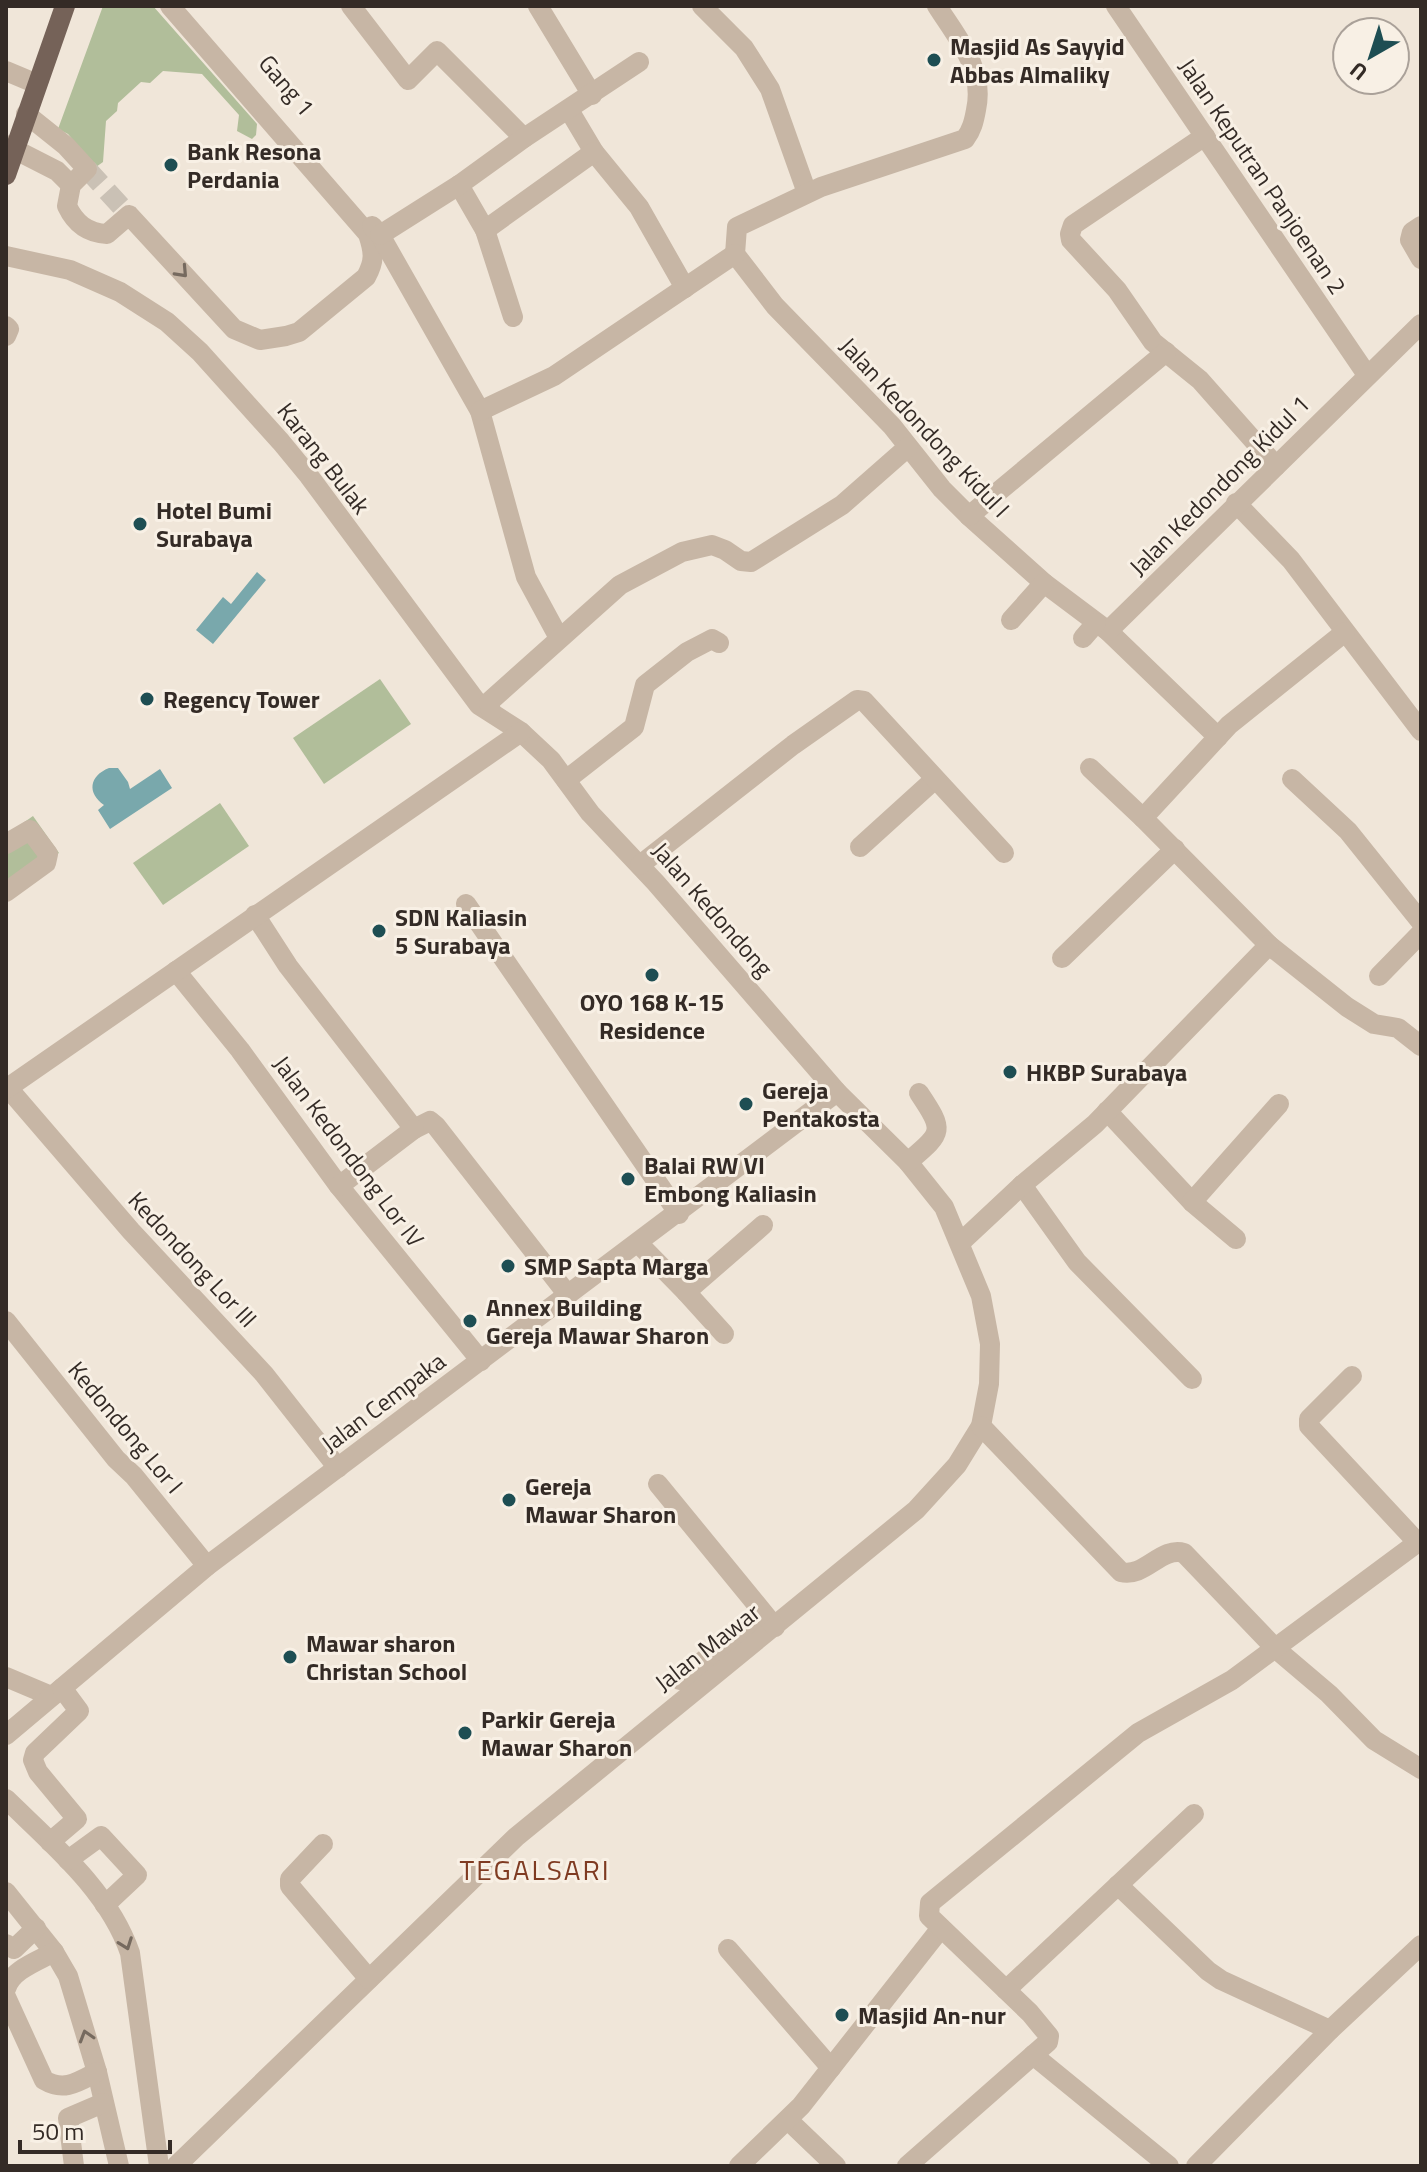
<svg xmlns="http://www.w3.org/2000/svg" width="1427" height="2172" font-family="'Titillium Web',sans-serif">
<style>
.green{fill:#b1be9a}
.water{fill:#79a8ac}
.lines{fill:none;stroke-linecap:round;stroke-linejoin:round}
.minor-tunnel{stroke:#cac1b5;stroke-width:20;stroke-dasharray:20 10;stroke-linecap:butt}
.minor{stroke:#c7b6a5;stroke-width:20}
.major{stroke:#756258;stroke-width:20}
.oneway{stroke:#766a5f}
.poi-dot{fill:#1e4e53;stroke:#f8f0e5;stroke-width:3}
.labels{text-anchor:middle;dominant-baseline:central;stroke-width:6;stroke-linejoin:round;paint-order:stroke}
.poi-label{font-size:24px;font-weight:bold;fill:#342b26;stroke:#f8f0e5;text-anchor:start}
.street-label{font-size:24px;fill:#342b26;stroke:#f8f0e5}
.quarter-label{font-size:28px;letter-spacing:2px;fill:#7f3b22;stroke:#f8f0e5}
</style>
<rect width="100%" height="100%" fill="#f0e6d9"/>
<g class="green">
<path d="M103 6H153L257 124 256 135 252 139 237 131 239 115 202 74 163 71 150 83 141 82 118 103 117 111 106 121 103 162 96 167 68 134 58 129Z"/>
<path d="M380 679 411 724 324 784 293 738Z"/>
<path d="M220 803 249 846 163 905 133 863Z"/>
<path d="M33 816 59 853 6 889V835Z"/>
</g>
<g class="water">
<path d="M257 572 266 580 213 644 196 630 223 597 231 604Z"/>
<path d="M109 768H118L128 782 130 789 160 769 172 788 110 829 98 810 104 805C87 793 89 776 109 768Z"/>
</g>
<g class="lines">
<path class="minor-tunnel" d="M87 169 129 215"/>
<g class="minor">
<path d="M351 6 408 80 437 51 524 138"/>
<path d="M538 6 592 95"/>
<path d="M702 6 744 48 770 89 807 193"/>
<path d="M937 6C958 39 985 69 976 110 974 121 972 130 965 139L821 187 737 227 735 254 775 306 892 426 942 489 969 516 1044 583 1108 631 1218 737"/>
<path d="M1116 6 1367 375"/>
<path d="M6 71 37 84"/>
<path d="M569 110 594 152 639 207 685 288"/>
<path d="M26 114 66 146 87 169 71 185 67 206C75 223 87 233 107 234L129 215 234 329 260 340 286 336 299 332 366 277C375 261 374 252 368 234L170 6"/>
<path d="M1205 136 1073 225 1070 234 1071 240 1117 290 1153 342 1200 380 1276 466"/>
<path d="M6 145 57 171 71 185"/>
<path d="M459 185 485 230 513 317"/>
<path d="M372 226 380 235 480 411 526 577 559 638"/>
<path d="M1421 226 1412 232 1410 240 1421 259"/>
<path d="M485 230 594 152"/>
<path d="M380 235 459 185 524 138 639 62"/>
<path d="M6 256 70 270 120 292 167 322 200 352 281 442 309 476 479 705 521 732 551 760 590 813 656 883 837 1092 908 1162 944 1207 981 1296 990 1344 989 1384 981 1426 957 1465 916 1510 516 1837 176 2166"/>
<path d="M6 326 9 329 6 336"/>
<path d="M480 411 554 376 735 254"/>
<path d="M1236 503 1291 560 1421 731"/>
<path d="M969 516 1166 352"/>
<path d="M1011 620 1044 583"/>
<path d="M1108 631 1421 324"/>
<path d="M1345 632 1229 725 1143 818 1269 945 1347 1007 1374 1024 1398 1028 1421 1046"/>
<path d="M1083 638 1096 623"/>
<path d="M491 712 489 702 620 585 682 552 712 545 725 550 741 561 751 562 842 505 908 447"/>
<path d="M1090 768 1143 818"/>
<path d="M1292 779 1348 831 1421 922"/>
<path d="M566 780 634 727 645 685 687 652 712 639 719 643"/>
<path d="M6 844 30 830 48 854 46 863 6 892"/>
<path d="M860 847 935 779"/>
<path d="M640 865 793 745 857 700 864 701 1004 853"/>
<path d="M466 904 679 1214"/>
<path d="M255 915 288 966 414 1129 430 1121 436 1126 568 1295"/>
<path d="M1062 958 1175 849"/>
<path d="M176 971 240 1050 339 1186 481 1361"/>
<path d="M1379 976 1421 933"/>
<path d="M8 1088 131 1231 264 1374 338 1468"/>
<path d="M6 1089 521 732"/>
<path d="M1107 1111 1192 1202 1236 1239"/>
<path d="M908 1162C943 1132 945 1132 919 1093"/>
<path d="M1022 1185 1077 1262 1192 1379"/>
<path d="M339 1186 414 1129"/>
<path d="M1192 1202 1279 1104"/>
<path d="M638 1243 686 1292 763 1225"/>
<path d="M960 1243 1022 1185 1095 1124 1269 945"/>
<path d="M686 1292 724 1334"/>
<path d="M6 1321 116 1459 134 1476 207 1566"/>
<path d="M1352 1376 1309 1419V1426L1418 1543"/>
<path d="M981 1426 1121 1572C1145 1578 1161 1546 1184 1553L1276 1649 1329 1694 1374 1740 1421 1769"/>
<path d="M658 1484 775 1627"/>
<path d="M6 1677 51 1696"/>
<path d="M680 1680 762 1612"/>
<path d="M6 1735 207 1566 837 1092"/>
<path d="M6 1799C52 1844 109 1891 130 1953L159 2166"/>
<path d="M50 1842 77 1819 38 1772 33 1760 35 1753 79 1711 62 1688"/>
<path d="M323 1844 290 1879V1886L369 1979"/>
<path d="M68 1860 101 1836 137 1875 105 1905"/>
<path d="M1118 1885 1208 1971 1221 1980 1330 2030"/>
<path d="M6 1892 54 1952 68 1976 97 2072 119 2166"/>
<path d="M6 1944 14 1949 36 1928"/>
<path d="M728 1949 831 2068"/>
<path d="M6 1989C11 1970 38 1961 54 1952"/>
<path d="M1006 1990 1194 1814"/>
<path d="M6 1997 44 2080C64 2092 78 2082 97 2072"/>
<path d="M1033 2055 1169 2166"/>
<path d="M788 2120 836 2166"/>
<path d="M74 2166 68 2118 103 2103"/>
<path d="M739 2166 801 2106 941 1928"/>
<path d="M907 2166 1048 2042 1049 2036 1030 2013 929 1916 930 1903 1138 1733 1232 1680 1421 1540"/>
<path d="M1196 2166 1330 2030 1421 1945"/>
</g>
<path class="major" d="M6 175 65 6"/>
</g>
<defs><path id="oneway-chevron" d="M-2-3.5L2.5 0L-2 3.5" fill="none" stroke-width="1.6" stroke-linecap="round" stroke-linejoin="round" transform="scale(2)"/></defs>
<g class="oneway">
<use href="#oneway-chevron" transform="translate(182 272) rotate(47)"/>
<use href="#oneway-chevron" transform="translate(126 1944) rotate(70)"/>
<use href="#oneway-chevron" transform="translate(86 2036) rotate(-107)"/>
</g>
<g class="poi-dot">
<circle cx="934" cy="60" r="8"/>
<circle cx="171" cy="165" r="8"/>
<circle cx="140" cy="524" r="8"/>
<circle cx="147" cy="699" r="8"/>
<circle cx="379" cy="931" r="8"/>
<circle cx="652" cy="975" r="8"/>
<circle cx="1010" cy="1072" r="8"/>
<circle cx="746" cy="1104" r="8"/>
<circle cx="628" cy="1179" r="8"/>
<circle cx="508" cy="1266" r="8"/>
<circle cx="470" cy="1321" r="8"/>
<circle cx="509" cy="1500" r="8"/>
<circle cx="290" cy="1657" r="8"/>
<circle cx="465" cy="1733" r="8"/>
<circle cx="842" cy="2015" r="8"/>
</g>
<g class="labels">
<g class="poi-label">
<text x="950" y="46">Masjid As Sayyid<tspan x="950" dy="28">Abbas Almaliky</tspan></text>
<text x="187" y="151">Bank Resona<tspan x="187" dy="28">Perdania</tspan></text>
<text x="156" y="510">Hotel Bumi<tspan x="156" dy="28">Surabaya</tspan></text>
<text x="163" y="699">Regency Tower</text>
<text x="395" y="917">SDN Kaliasin<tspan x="395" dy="28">5 Surabaya</tspan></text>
<text x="652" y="1002" text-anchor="middle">OYO 168 K-15<tspan x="652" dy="28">Residence</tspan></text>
<text x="1026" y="1072">HKBP Surabaya</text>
<text x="762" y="1090">Gereja<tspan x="762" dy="28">Pentakosta</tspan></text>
<text x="644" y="1165">Balai RW VI<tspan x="644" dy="28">Embong Kaliasin</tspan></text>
<text x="524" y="1266">SMP Sapta Marga</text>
<text x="486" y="1307">Annex Building<tspan x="486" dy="28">Gereja Mawar Sharon</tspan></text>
<text x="525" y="1486">Gereja<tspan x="525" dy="28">Mawar Sharon</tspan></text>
<text x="306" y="1643">Mawar sharon<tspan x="306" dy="28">Christan School</tspan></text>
<text x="481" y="1719">Parkir Gereja<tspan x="481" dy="28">Mawar Sharon</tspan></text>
<text x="858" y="2015">Masjid An-nur</text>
</g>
<g class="street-label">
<text transform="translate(287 85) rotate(50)">Gang 1</text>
<text transform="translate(1263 176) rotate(56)">Jalan Keputran Panjoenan 2</text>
<text transform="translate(925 427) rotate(47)">Jalan Kedondong Kidul I</text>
<text transform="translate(324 458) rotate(52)">Karang Bulak</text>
<text transform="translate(1219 485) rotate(-45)">Jalan Kedondong Kidul 1</text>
<text transform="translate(713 909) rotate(49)">Jalan Kedondong</text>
<text transform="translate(349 1151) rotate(53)">Jalan Kedondong Lor IV</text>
<text transform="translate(193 1259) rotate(47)">Kedondong Lor III</text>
<text transform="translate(383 1402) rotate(-37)">Jalan Cempaka</text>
<text transform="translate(126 1427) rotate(50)">Kedondong Lor I</text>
<text transform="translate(707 1647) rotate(-38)">Jalan Mawar</text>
</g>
<g class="quarter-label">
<text x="535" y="1869">TEGALSARI</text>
</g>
</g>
<rect width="1427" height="2172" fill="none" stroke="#342b26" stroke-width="16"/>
<g transform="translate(1371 56) rotate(219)"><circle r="38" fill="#f8f0e5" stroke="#aaa199" stroke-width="2"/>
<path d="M0-6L14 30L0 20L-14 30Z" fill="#1e4e53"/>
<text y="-12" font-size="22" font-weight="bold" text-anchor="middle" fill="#342b26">U</text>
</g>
<path d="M20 2140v12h150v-12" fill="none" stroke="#342b26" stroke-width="4"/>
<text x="32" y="2140" font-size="24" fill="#342b26" stroke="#f8f0e5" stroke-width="6" paint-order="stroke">50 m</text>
</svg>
